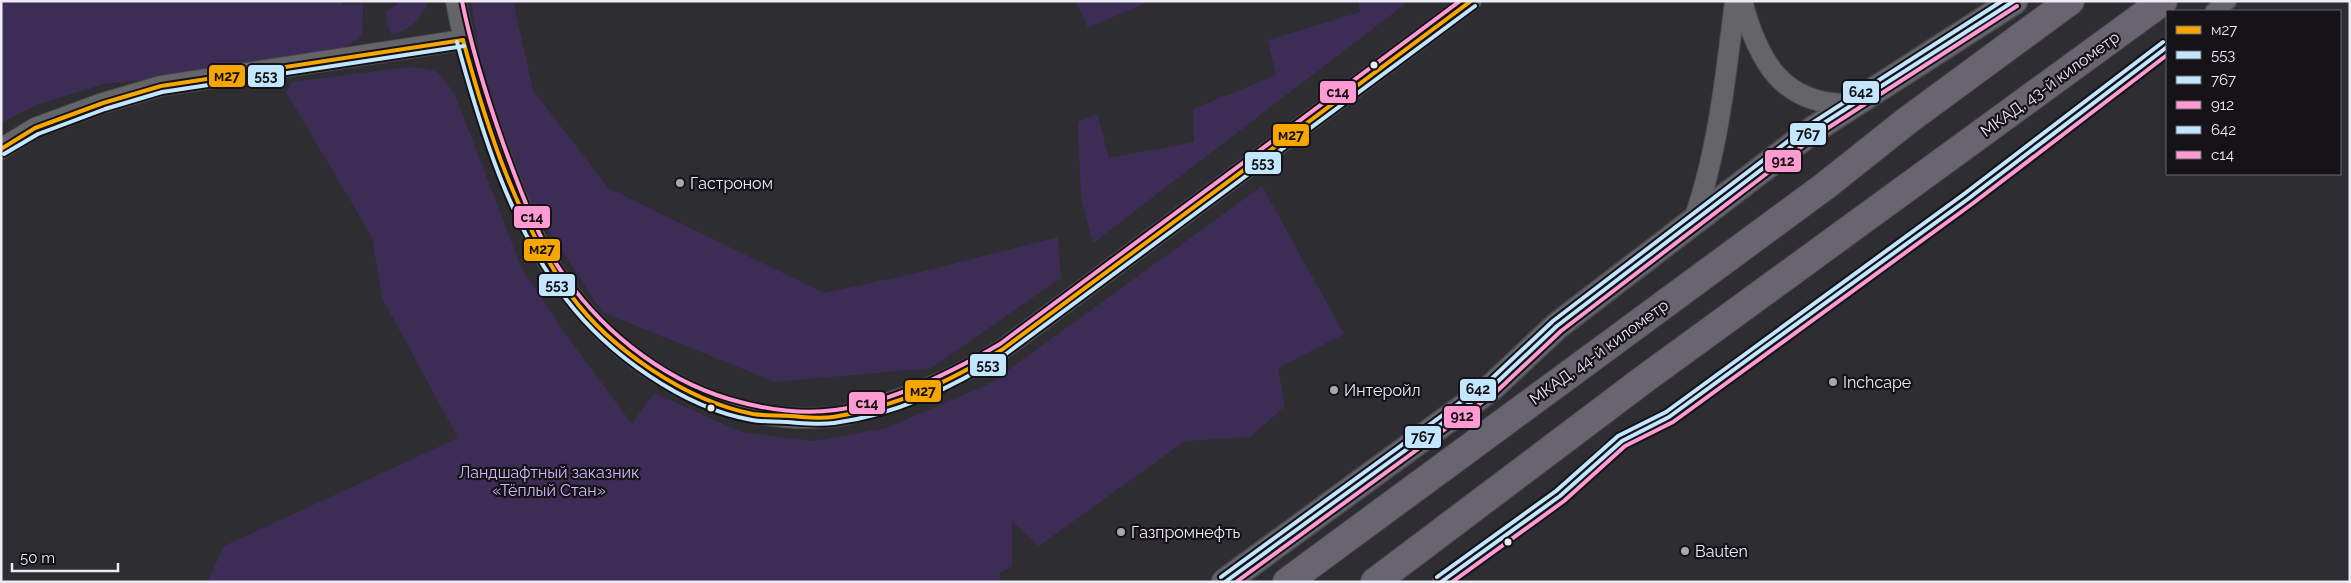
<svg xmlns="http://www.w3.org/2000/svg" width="2351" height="583" font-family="Raleway,sans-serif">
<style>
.green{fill:#3d2d56}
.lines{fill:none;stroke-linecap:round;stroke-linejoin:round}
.minor-casing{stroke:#4a494d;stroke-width:19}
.tertiary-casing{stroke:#4a494d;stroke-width:22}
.primary-casing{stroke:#4a494d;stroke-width:29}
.trunk-casing{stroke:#4a494d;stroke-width:30}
.minor{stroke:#656469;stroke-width:16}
.tertiary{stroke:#656469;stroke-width:20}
.primary{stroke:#65636d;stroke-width:26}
.trunk{stroke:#686570;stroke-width:28}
.bus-1-casing{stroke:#151318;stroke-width:8}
.bus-2-casing{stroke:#151318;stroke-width:8}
.bus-3-casing{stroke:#151318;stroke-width:8}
.bus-4-casing{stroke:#151318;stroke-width:8}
.bus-5-casing{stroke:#151318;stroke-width:8}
.bus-6-casing{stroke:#151318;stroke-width:8}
.bus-1{stroke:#f7a600;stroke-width:4}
.bus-2{stroke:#c2e6ff;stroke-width:4}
.bus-3{stroke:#c2e6ff;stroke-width:4}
.bus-4{stroke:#ff9ad2;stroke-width:4}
.bus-5{stroke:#c2e6ff;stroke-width:4}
.bus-6{stroke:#ff9ad2;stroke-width:4}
.bus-dot{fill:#edebf3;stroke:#151318;stroke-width:2}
.poi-dot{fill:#aaa8af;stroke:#151318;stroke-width:2}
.labels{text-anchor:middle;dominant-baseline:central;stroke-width:4.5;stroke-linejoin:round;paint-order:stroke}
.street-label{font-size:16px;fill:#edebf3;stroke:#151318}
.poi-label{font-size:16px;fill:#edebf3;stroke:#151318;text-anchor:start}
.park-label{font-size:16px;fill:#cfb9fa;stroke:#151318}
.line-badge{stroke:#151318;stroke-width:2}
.pale-badge-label{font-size:14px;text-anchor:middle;font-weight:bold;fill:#111}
</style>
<rect width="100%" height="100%" fill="#2e2d32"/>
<g class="green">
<path d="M1 1H342V5L363 4C363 39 366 38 333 51L168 77 104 84 36 105 1 123Z"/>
<path d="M402 1H428C422 19 410 29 392 35L388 28 386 12Z"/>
<path d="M471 1H513L533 90 608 188 824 293 917 273 1058 237 1061 278 931 368 775 382 602 312 532 205 485 87Z"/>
<path d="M1076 1H1146L1147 2 1088 28Z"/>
<path d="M1358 1H1409L1093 243 1081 198 1078 122 1097 114 1109 158 1194 142 1193 109 1276 75 1268 40 1360 12Z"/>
<path d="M408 67C439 69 437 69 455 95L521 267 566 335 632 424 654 393 741 432 813 441 887 428 989 384 1262 186 1344 334 1278 368 1285 406 1250 437 1185 441 1039 546 1012 521V566L1000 573V582H207L224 546 458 438 382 298 372 237 286 92 292 82Z"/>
</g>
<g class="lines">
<defs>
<g id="minor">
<path d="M2214 11 2228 1"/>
<path d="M1441 582 1560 496 1605 454 1622 441 1669 417 1968 199 2167 47"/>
</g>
<g id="tertiary">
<path d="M456 1C465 51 479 97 497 145 512 187 529 232 553 270 615 364 717 427 832 417 845 416 859 411 871 408 919 394 961 375 1003 349L1471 1"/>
<path d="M1742 1C1758 61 1782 106 1852 104"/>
<path d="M1 149 35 128 103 103 161 86 463 40"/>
<path d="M1693 222C1718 152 1726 75 1735 1"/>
</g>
<path id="primary" d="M1225 582 1492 387 1557 326 1813 130 2014 1"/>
<g id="trunk">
<path d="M1287 582 1825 186 1908 120 2070 1"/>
<path d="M1375 582 1643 380 2163 1"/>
</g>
</defs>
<use href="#minor" class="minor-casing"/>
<use href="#tertiary" class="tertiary-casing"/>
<use href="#primary" class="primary-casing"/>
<use href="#trunk" class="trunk-casing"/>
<use href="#minor" class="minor"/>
<use href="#tertiary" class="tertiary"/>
<use href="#primary" class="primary"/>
<use href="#trunk" class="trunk"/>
<defs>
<g id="bus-1">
<path d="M463 40C487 128 516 219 570 294 609 348 686 401 753 414 765 416 778 415 791 416 805 417 819 419 833 417 895 408 950 381 1003 349L1471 1"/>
<path d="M1 149 35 128 103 103 161 86 463 40"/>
</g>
<g id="bus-2">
<path d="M457 42C481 130 510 225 566 299 608 354 683 408 752 420 763 422 775 421 787 422 802 423 818 425 834 423 896 415 953 387 1006 354L1475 6"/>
<path d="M4 154 38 134 105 109 162 92 464 46"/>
</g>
<g id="bus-3">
<path d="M1225 582 1492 387 1557 326 1813 130 2014 1"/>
<path d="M1441 582 1560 496 1622 441 1669 417 1968 199 2167 47"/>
</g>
<g id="bus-4">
<path d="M1236 582 1496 392 1561 331 1817 135 2017 6"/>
<path d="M1452 582 1564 501 1625 446 1673 422 1972 204 2167 55"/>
</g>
<g id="bus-5">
<path d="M1221 577 1488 382 1553 321 1809 125 2002 1"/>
<path d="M1437 577 1556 491 1618 436 1666 412 1964 194 2163 42"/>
</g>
<path id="bus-6" d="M462 1C472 51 487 98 504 146 519 187 534 229 557 265 597 327 659 378 729 399 763 409 800 415 835 410 891 403 952 372 1000 344L1460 1"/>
</defs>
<use href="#bus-1" class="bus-1-casing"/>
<use href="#bus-2" class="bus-2-casing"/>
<use href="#bus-3" class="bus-3-casing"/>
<use href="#bus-4" class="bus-4-casing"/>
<use href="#bus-5" class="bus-5-casing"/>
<use href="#bus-6" class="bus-6-casing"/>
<use href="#bus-1" class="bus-1"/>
<use href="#bus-2" class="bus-2"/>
<use href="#bus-3" class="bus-3"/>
<use href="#bus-4" class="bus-4"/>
<use href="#bus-5" class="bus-5"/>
<use href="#bus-6" class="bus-6"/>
</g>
<g class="bus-dot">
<circle cx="1374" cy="65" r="4.5"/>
<circle cx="711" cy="408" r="4.5"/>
<circle cx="1508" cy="542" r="4.5"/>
</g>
<g class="poi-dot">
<circle cx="680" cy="183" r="5"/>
<circle cx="1833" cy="382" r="5"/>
<circle cx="1334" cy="390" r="5"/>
<circle cx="1121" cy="532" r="5"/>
<circle cx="1685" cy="551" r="5"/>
</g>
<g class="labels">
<g class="street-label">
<text transform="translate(2050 84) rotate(-36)">МКАД, 43-й километр</text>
<text transform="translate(1599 352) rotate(-36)">МКАД, 44-й километр</text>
</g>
<g class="poi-label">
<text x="690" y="183">Гастроном</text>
<text x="1843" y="382">Inchcape</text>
<text x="1344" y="390">Интеройл</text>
<text x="1131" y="532">Газпромнефть</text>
<text x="1695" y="551">Bauten</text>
</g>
<g class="park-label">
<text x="549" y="472">Ландшафтный заказник<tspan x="549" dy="18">«Тёплый Стан»</tspan></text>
</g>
</g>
<g class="line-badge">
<rect x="208" y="64" width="38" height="24" rx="5" fill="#f7a600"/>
<rect x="247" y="64" width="38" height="24" rx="5" fill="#c2e6ff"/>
<rect x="1842" y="80" width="38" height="24" rx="5" fill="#c2e6ff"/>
<rect x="1319" y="80" width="38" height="24" rx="5" fill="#ff9ad2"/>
<rect x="1789" y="122" width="38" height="24" rx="5" fill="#c2e6ff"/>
<rect x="1272" y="123" width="38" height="24" rx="5" fill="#f7a600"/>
<rect x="1764" y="149" width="38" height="24" rx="5" fill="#ff9ad2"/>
<rect x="1244" y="151" width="38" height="24" rx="5" fill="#c2e6ff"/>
<rect x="513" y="205" width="38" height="24" rx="5" fill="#ff9ad2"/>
<rect x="523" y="238" width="38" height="24" rx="5" fill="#f7a600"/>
<rect x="538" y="273" width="38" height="24" rx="5" fill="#c2e6ff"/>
<rect x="969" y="353" width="38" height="24" rx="5" fill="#c2e6ff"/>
<rect x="1459" y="378" width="38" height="24" rx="5" fill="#c2e6ff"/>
<rect x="904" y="379" width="38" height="24" rx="5" fill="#f7a600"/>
<rect x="848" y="391" width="38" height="24" rx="5" fill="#ff9ad2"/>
<rect x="1443" y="405" width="38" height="24" rx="5" fill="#ff9ad2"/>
<rect x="1404" y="425" width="38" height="24" rx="5" fill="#c2e6ff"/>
</g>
<g class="pale-badge-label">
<text x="227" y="81">м27</text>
<text x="266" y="81">553</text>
<text x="1861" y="97">642</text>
<text x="1338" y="97">с14</text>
<text x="1808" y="139">767</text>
<text x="1291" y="140">м27</text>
<text x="1783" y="166">912</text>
<text x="1263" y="168">553</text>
<text x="532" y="222">с14</text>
<text x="542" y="254">м27</text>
<text x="557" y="290">553</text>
<text x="988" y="370">553</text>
<text x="1478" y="394">642</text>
<text x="923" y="396">м27</text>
<text x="867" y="408">с14</text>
<text x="1462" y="421">912</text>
<text x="1423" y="442">767</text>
</g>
<rect width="2351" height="583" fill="none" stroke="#edebf3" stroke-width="5"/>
<rect x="2166" y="10" width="175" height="165" fill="#151318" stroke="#6b6970"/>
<rect x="2176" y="26" width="25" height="8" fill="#f7a600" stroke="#6b6970"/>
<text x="2211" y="35" font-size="15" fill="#edebf3">м27</text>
<rect x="2176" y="51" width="25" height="8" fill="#c2e6ff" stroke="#6b6970"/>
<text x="2211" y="60" font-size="15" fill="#edebf3">553</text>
<rect x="2176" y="76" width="25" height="8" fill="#c2e6ff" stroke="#6b6970"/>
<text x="2211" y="85" font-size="15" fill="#edebf3">767</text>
<rect x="2176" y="101" width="25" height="8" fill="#ff9ad2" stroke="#6b6970"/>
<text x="2211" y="110" font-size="15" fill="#edebf3">912</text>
<rect x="2176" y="126" width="25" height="8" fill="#c2e6ff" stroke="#6b6970"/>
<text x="2211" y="135" font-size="15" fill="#edebf3">642</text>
<rect x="2176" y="151" width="25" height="8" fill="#ff9ad2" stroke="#6b6970"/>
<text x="2211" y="160" font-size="15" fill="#edebf3">с14</text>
<path d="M12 563v8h106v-8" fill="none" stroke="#edebf3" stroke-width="2.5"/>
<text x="20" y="563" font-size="15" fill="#edebf3" stroke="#151318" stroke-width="4" paint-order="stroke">50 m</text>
</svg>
